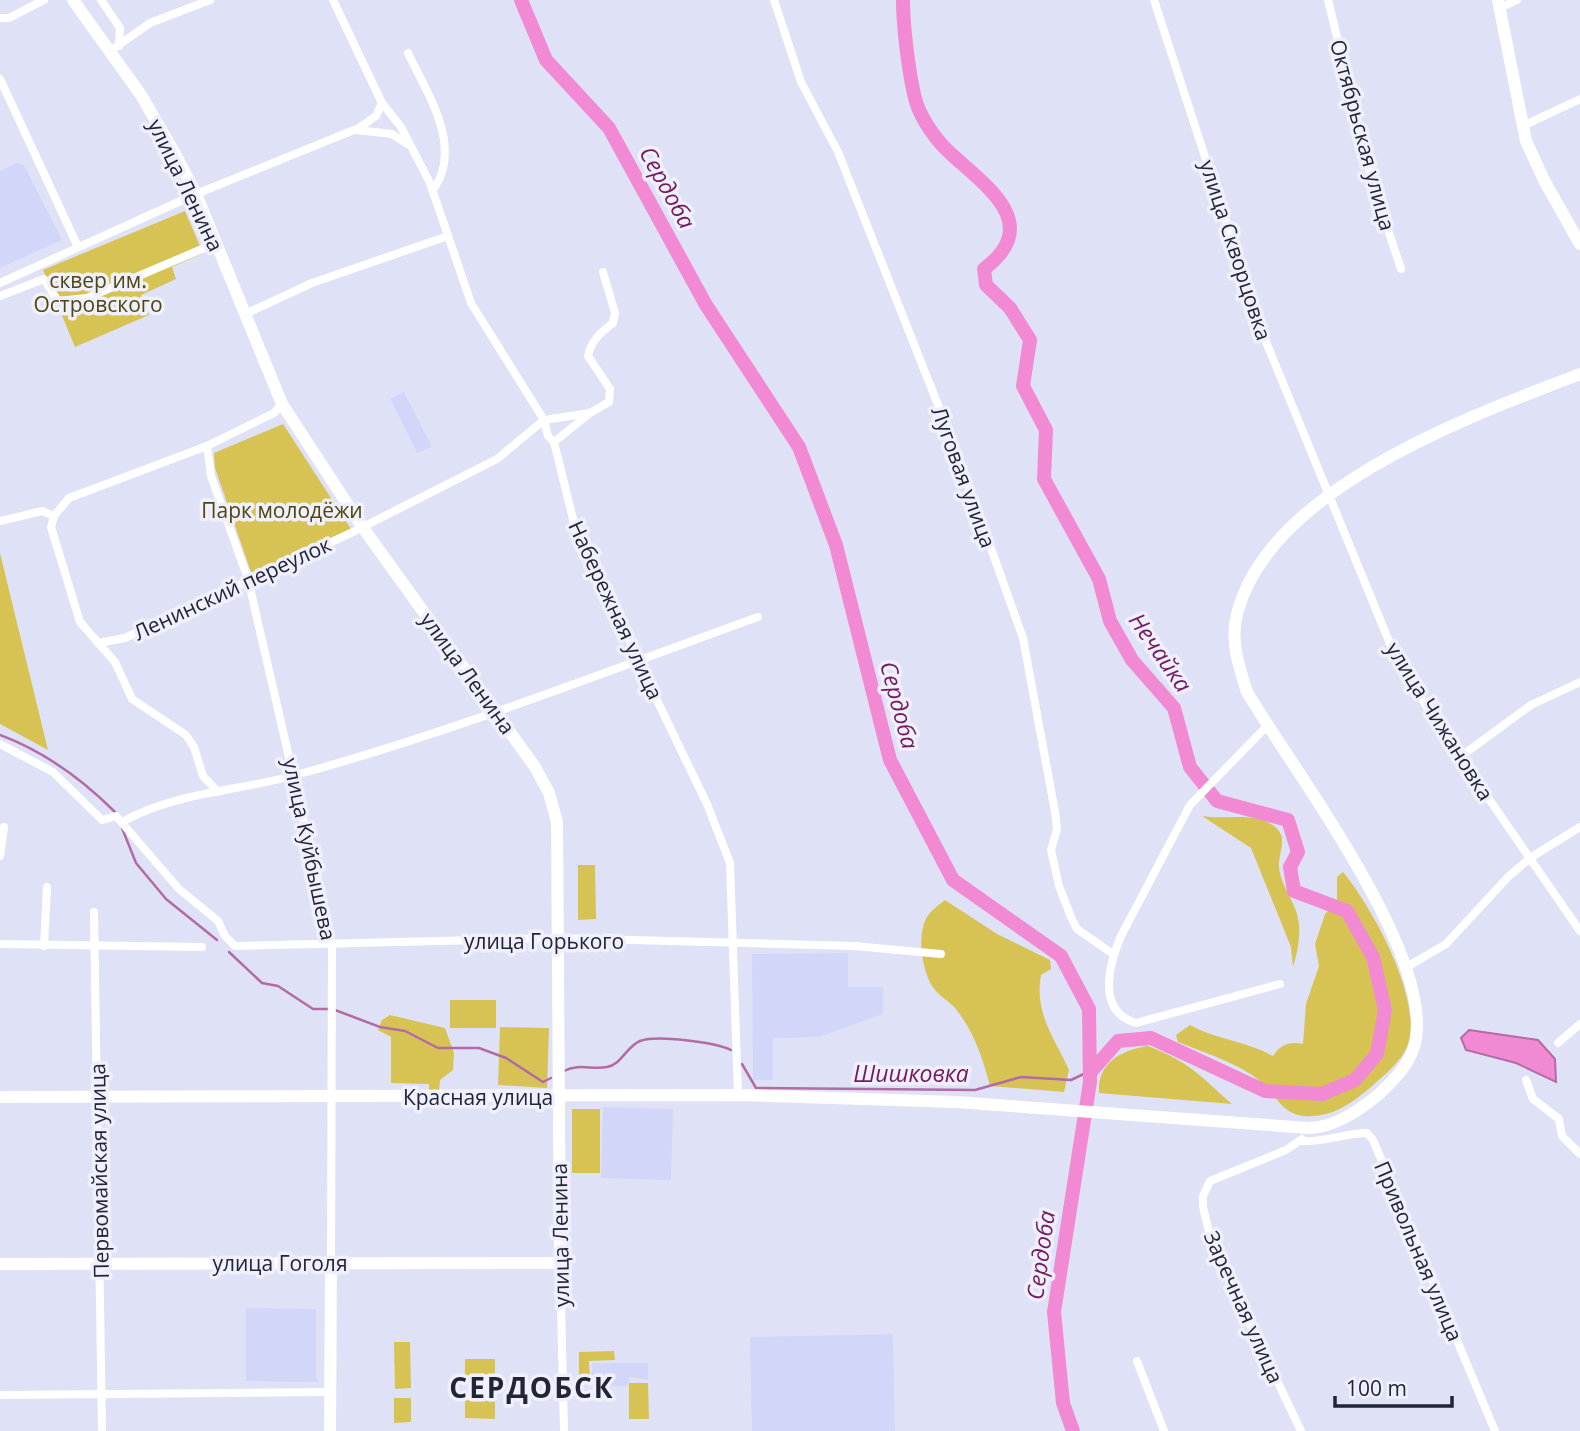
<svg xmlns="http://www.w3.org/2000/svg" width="1580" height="1431" font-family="'Open Sans',sans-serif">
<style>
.built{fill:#d2d7fa}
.green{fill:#d7c254}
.water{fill:#f18ad3;stroke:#b36ba4;stroke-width:2}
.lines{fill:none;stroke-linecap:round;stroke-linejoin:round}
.stream{stroke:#b36ba4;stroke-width:2.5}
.river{stroke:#f18ad3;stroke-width:14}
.street{stroke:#fff;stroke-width:8}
.secondary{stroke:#fff;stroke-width:12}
.labels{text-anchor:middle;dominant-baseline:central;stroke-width:7;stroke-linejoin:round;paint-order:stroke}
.street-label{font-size:21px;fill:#222437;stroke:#eff0fb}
.park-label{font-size:21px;fill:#50460f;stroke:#eff0fb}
.water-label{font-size:23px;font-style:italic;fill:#741a60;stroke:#eff0fb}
.district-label{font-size:28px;font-weight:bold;letter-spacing:2px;fill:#222437;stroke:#eff0fb}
</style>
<rect width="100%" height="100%" fill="#dfe2f7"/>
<g class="built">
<path d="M17 163 24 165 62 240 0 268V171Z"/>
<path d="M404 392 432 447 417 453 390 399Z"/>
<path d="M848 953V987H883V1014L819 1037 773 1038V1080H753L752 954Z"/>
<path d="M603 1107 673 1109 671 1180 601 1178Z"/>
<path d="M246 1308 316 1309V1378L320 1382 246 1381Z"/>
<path d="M893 1334 895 1431H752L750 1337Z"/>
<path d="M592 1363H648V1380L629 1377 628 1386H611L610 1377 592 1381Z"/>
</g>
<g class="green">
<path d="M185 211 203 253 172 267 176 279 141 295 149 315 75 347 43 270Z"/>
<path d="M283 424 353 532 252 575 215 468 214 453Z"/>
<path d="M0 553 48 750 0 724Z"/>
<path d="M1202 816C1224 820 1251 812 1271 824 1289 835 1280 847 1279 863 1278 881 1292 897 1297 914 1302 932 1298 950 1293 967L1291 947 1251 848Z"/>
<path d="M578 865H595L596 919 578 920Z"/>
<path d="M1343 872C1372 907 1425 1002 1407 1047 1400 1063 1383 1076 1371 1087 1352 1103 1332 1118 1304 1116 1281 1114 1275 1093 1260 1081 1238 1063 1205 1053 1178 1042L1176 1035 1190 1025C1217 1040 1246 1041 1273 1056 1280 1044 1291 1041 1303 1044L1306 1004 1319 966 1315 944 1325 914 1337 901V877Z"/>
<path d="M945 900 997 934 1050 960 1051 969 1041 975C1034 1013 1054 1037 1069 1070L1064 1092 990 1086C983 1059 974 1031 955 1008 950 1002 941 997 935 990 922 975 915 931 929 914 933 909 940 904 945 900Z"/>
<rect x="450" y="1000" width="46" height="28"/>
<path d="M390 1015 445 1028 454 1053 453 1070 440 1080 439 1092H429V1084L391 1083V1037L378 1030 382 1020Z"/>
<path d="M500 1027 549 1028 547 1088 498 1085Z"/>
<path d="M1148 1046C1190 1062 1200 1076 1232 1104L1099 1093C1097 1063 1121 1050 1148 1046Z"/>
<rect x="572" y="1109" width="28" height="64"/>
<path d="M394 1342H410L411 1388 395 1389Z"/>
<path d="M614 1351 615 1360 589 1361 590 1378 579 1379V1352Z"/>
<path d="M465 1359H495V1379L465 1378Z"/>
<path d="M629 1383H648L649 1419H629Z"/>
<path d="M394 1398H411V1422L394 1423Z"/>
<path d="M465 1400H495V1419L465 1418Z"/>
</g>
<path class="water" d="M1469 1030 1538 1040 1555 1059 1556 1082 1516 1063 1466 1050 1461 1038Z"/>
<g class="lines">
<g class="stream">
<path d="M0 735C43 751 83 780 115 812"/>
<path d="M122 828 136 863 166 899 217 940"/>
<path d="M229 952 262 983 278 986 313 1009H328"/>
<path d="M335 1010 380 1027 405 1031 438 1048H479L506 1058 543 1082 551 1078"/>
<path d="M742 1064 756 1088 975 1090 1021 1077 1071 1080 1090 1071"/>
<path d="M564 1071C579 1063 592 1070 607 1067 621 1065 627 1046 640 1041 657 1035 715 1042 731 1050"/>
</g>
<g class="river">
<path d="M521 0 546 60 609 128 706 305 799 447 836 545 890 760 953 880 1061 956 1089 1009 1090 1082 1054 1312 1063 1403 1073 1431"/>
<path d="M903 0C903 24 910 93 920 112 926 125 938 142 949 152 984 185 1045 223 984 269L986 285 1010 308 1030 340 1023 386 1046 430 1044 479 1099 579 1110 621 1132 660 1174 708 1190 767 1217 801 1288 820 1298 852 1290 867 1294 891 1347 911 1373 957 1385 1010 1377 1054 1355 1080 1322 1094 1265 1091 1151 1038 1118 1041 1090 1073"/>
</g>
<g class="street">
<path d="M101 0 120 28 119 46"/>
<path d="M333 0 382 103 401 127 430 183 471 303 544 420 548 436 554 442 577 535 592 568 609 588 638 661 707 804 730 863 738 1095"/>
<path d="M774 0 801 82 838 152 957 453 1023 638 1055 812 1057 829 1051 850 1059 886 1071 917 1077 929 1113 954"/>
<path d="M1154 0 1262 332 1393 651 1438 725 1580 931"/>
<path d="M1328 0 1373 185 1401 269"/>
<path d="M1500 8 1517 0"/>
<path d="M0 18H9L44 0"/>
<path d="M110 51 150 23 210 0"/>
<path d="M408 53C427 93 464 147 433 190"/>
<path d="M0 79 78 247"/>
<path d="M1523 126 1580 99"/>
<path d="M357 130 392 134 407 144"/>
<path d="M0 283 196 194 359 128 376 116 382 103"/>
<path d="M0 296 44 279 58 301 87 298 216 243"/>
<path d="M245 314 312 283 448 236"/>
<path d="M554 442 590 413"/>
<path d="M207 446 211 476 248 579 332 944 331 1263"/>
<path d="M54 516 51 527 80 622 115 662 132 699 186 735 194 747 203 776 218 792"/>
<path d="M0 521 42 511 54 516 69 498 207 446 274 413 282 404"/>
<path d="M98 643 125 638 353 532 497 459 544 420 590 413 609 402 610 389 588 356C591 341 601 332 613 323L615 313 603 272"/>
<path d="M1267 726 1190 805 1121 936C1109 965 1096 1011 1136 1023L1280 984"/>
<path d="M0 744 53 772 102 820 116 816 179 889 218 921 225 936 235 946 557 938 854 946 941 954"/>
<path d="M1460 757 1531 705 1580 682"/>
<path d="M122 822C175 792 239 791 296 775 453 732 605 672 758 617"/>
<path d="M0 856 4 827"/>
<path d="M94 912 102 1431"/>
<path d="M0 944 202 947"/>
<path d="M44 946 47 887"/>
<path d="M1405 968 1446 944 1508 877 1530 858 1580 827"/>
<path d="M1558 1043 1580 1024"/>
<path d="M1526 1080 1533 1099 1559 1119 1562 1136 1580 1154"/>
<path d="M1301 1141C1324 1143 1344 1133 1367 1133L1373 1140 1495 1431"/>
<path d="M560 1263 564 1431"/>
<path d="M1137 1361 1164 1431"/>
<path d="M0 1395 328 1392"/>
<path d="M1301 1431 1212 1244 1203 1207V1196L1210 1181 1286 1150 1302 1139"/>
</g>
<g class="secondary">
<path d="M1498 0 1526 141 1545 182 1580 244"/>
<path d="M0 1097 738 1095 956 1102 1308 1128C1333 1128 1360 1110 1379 1094 1393 1081 1408 1066 1414 1047 1440 961 1293 770 1247 692 1239 667 1230 641 1237 614 1269 488 1471 416 1580 374"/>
<path d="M0 1264 560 1263 557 822 549 793 535 767 361 525 282 404 196 194 175 154 141 95 73 0"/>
<path d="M330 1431 331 1263"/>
</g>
</g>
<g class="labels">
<g class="street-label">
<text transform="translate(1363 135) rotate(75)">Октябрьская улица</text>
<text transform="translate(186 185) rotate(64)">улица Ленина</text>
<text transform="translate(1236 250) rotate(72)">улица Скворцовка</text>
<text transform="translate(964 477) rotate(70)">Луговая улица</text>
<text transform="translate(232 588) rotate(-25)">Ленинский переулок</text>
<text transform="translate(616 610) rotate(65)">Набережная улица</text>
<text transform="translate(468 673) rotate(54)">улица Ленина</text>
<text transform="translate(1440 721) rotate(58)">улица Чижановка</text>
<text transform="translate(310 849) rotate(78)">улица Куйбышева</text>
<text x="544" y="941">улица Горького</text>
<text x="478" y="1097">Красная улица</text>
<text transform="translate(99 1171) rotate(-91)">Первомайская улица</text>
<text transform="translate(560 1235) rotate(-91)">улица Ленина</text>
<text transform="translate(1419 1251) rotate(67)">Привольная улица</text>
<text x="280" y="1263">улица Гоголя</text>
<text transform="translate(1244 1307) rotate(66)">Заречная улица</text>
</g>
<g class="park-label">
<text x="98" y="280">сквер им.<tspan x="98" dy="24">Островского</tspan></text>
<text x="282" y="510">Парк молодёжи</text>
</g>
<g class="water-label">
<text transform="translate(668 187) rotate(61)">Сердоба</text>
<text transform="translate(1161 652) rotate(55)">Нечайка</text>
<text transform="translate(900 705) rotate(75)">Сердоба</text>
<text x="911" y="1073">Шишковка</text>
<text transform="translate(1040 1255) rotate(-82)">Сердоба</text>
</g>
<g class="district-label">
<text x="532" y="1387">СЕРДОБСК</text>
</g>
</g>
<path d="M1335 1396v10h117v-10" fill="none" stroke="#222437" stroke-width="3.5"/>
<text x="1346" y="1396" font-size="21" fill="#222437" stroke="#eff0fb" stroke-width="5" paint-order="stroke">100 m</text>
</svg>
